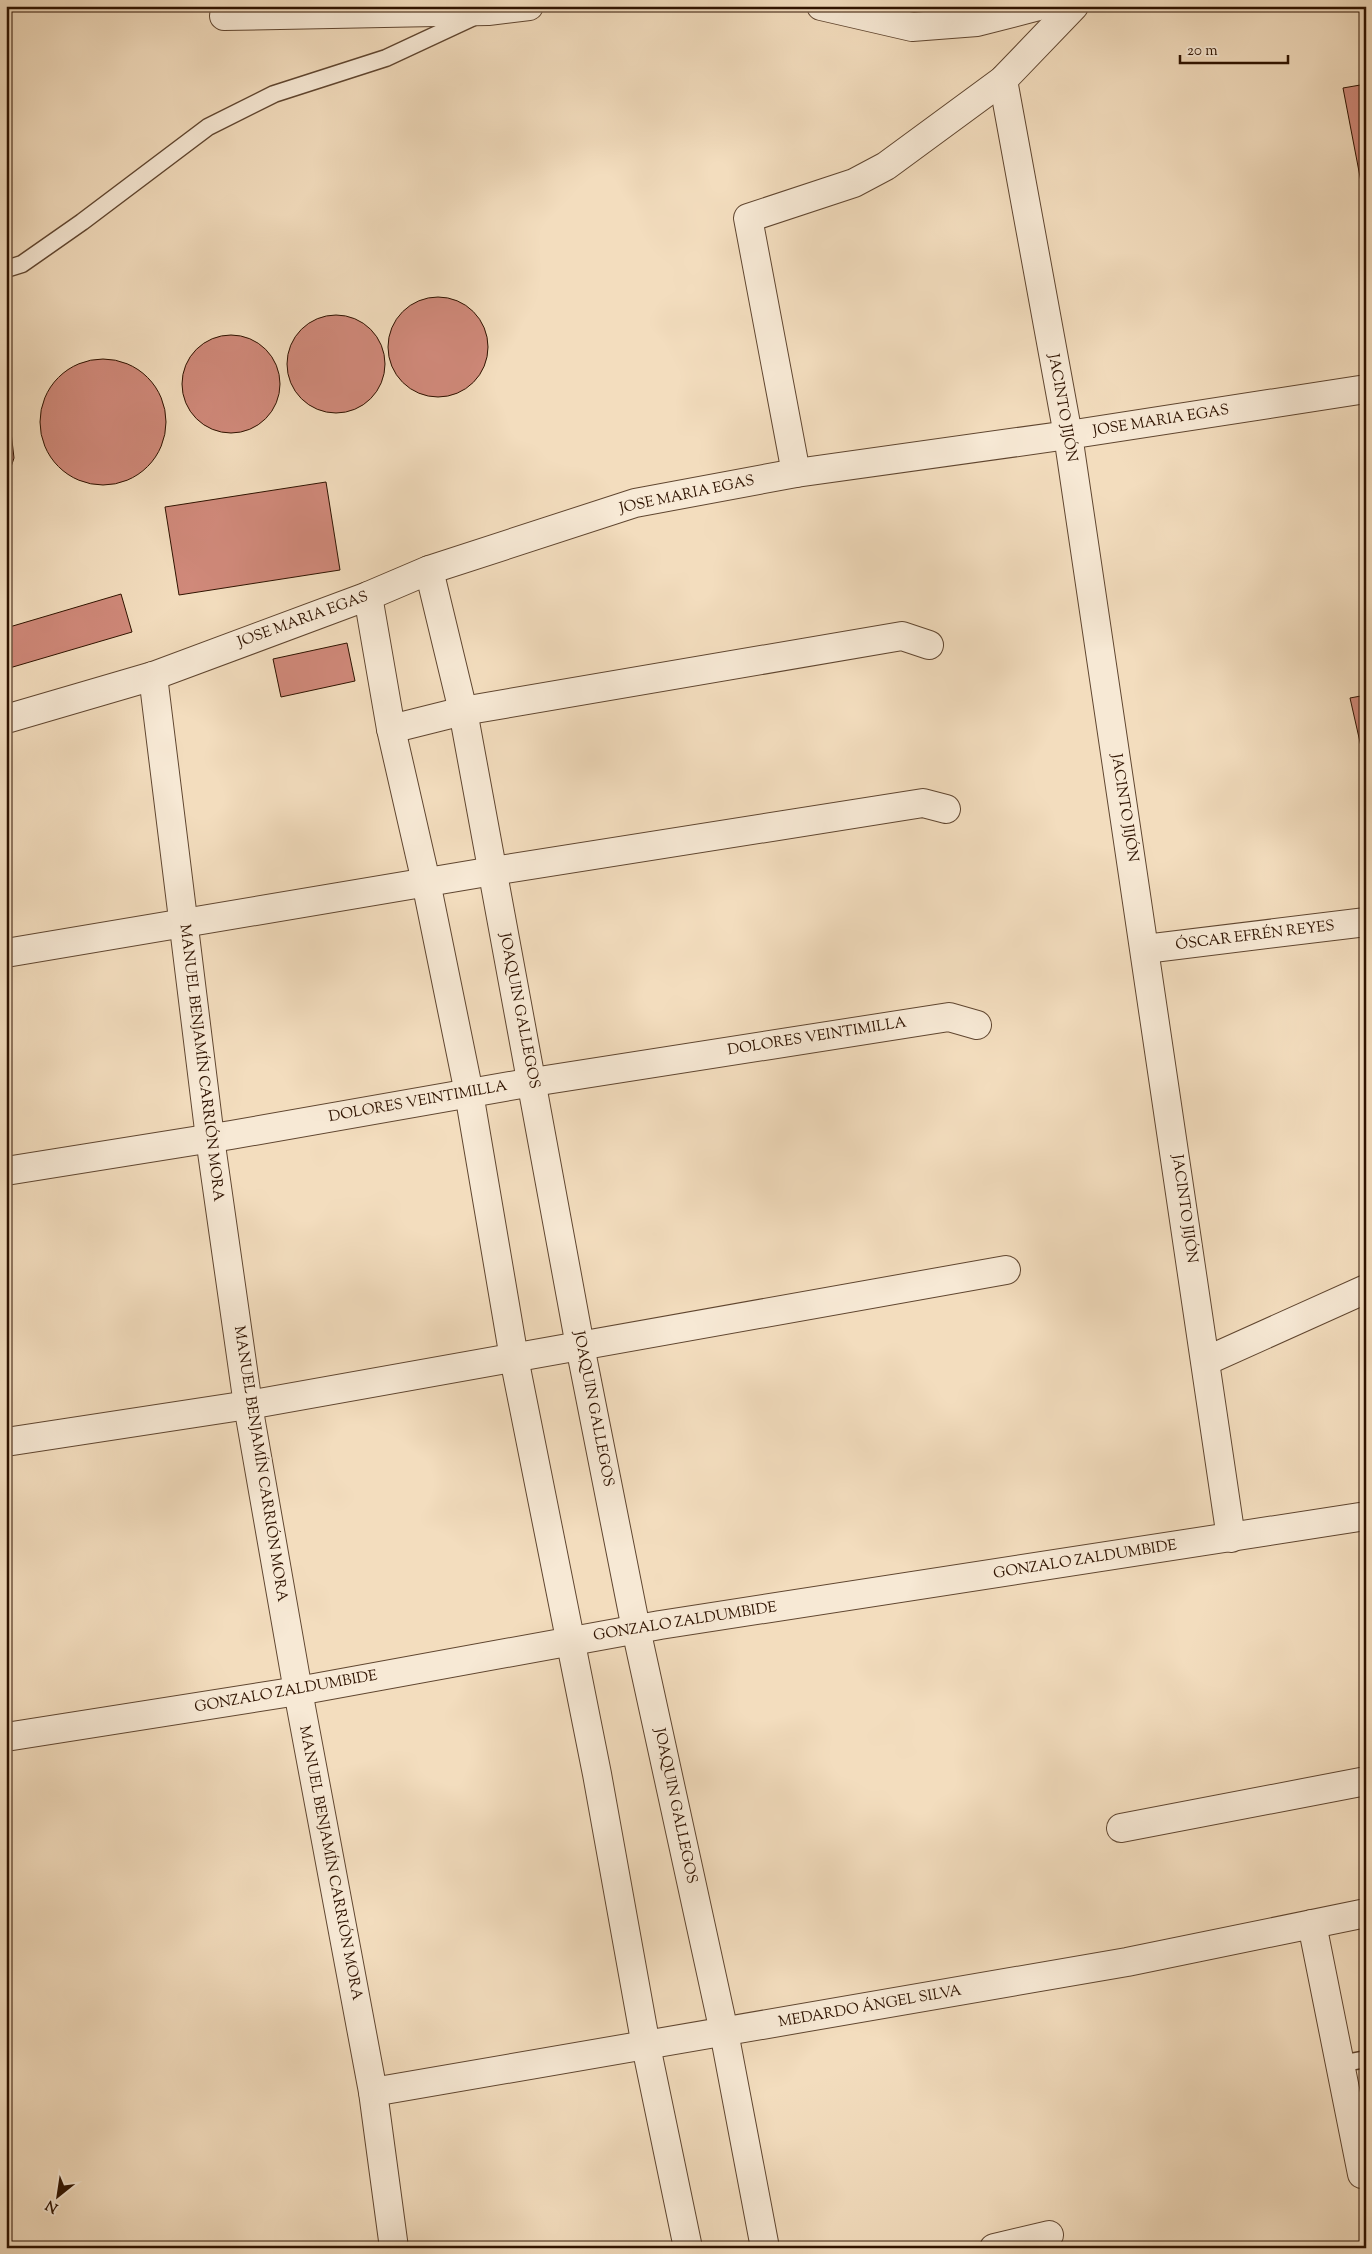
<svg xmlns="http://www.w3.org/2000/svg" width="1372" height="2254" font-family="'Sorts Mill Goudy',serif">
<style>
.building{fill:#d0897a;stroke:#2f1300}
.lines{fill:none;stroke-linecap:round;stroke-linejoin:round}
.lane-casing{stroke:#604630;stroke-width:19}
.street-casing{stroke:#604630;stroke-width:30}
.lane{stroke:#f7e9d5;stroke-width:16}
.street{stroke:#f7e9d5;stroke-width:28}
.labels{text-anchor:middle;dominant-baseline:central;stroke-width:4;stroke-linejoin:round;paint-order:stroke}
.street-label{font-size:15px;fill:#2f1300;stroke:#f7e9d5}
</style>
<rect width="100%" height="100%" fill="#f3ddbe"/>
<filter id="stains"><feTurbulence type="fractalNoise" baseFrequency=".004" numOctaves="4"/><feColorMatrix values="0 0 0 0 .2 0 0 0 0 .09 0 0 0 0 .02 0 0 0 .5 -.17"/></filter>
<radialGradient id="worn" r=".72"><stop offset=".6" stop-color="#630" stop-opacity="0"/><stop offset="1" stop-color="#630" stop-opacity=".3"/></radialGradient>
<g class="building">
<path d="M1366 84V208L1343 88Z"/>
<circle cx="438" cy="347" r="50"/>
<circle cx="336" cy="364" r="49"/>
<circle cx="231" cy="384" r="49"/>
<circle cx="103" cy="422" r="63"/>
<path d="M6 425 11 432 14 458 6 482Z"/>
<path d="M326 482 340 570 179 595 165 507Z"/>
<path d="M121 594 132 632 6 669V628Z"/>
<path d="M347 643 355 681 281 697 273 659Z"/>
<path d="M1366 695V750L1362 751 1350 698Z"/>
</g>
<g class="lines">
<defs>
<g id="lane">
<path d="M6 269 22 264 82 222 208 127 274 94 386 58 474 17"/>
<path d="M1340 2064 1366 2059"/>
</g>
<g id="street">
<path d="M821 6 912 27 977 22 1039 6"/>
<path d="M224 16 488 11 529 6"/>
<path d="M1003 80 1068 435 1231 1538"/>
<path d="M796 473 748 218 854 183 886 166 1003 80 1074 6"/>
<path d="M429 570 463 711 580 1346 636 1629 724 2032 765 2248"/>
<path d="M368 596 391 729 426 882 469 1093 514 1358 597 1774 646 2046 688 2248"/>
<path d="M153 676 210 1138 248 1405 298 1691 373 2092 394 2248"/>
<path d="M6 719 153 676 368 596 429 570 635 503 796 473 1068 435 1366 389"/>
<path d="M391 729 463 711 902 636 929 645"/>
<path d="M1145 949 1366 922"/>
<path d="M6 953 493 871 923 803 946 809"/>
<path d="M6 1171 231 1135 533 1082 949 1017 977 1025"/>
<path d="M1206 1361 1366 1289"/>
<path d="M6 1442 248 1405 1006 1270"/>
<path d="M6 1737 298 1691 660 1625 1366 1516"/>
<path d="M1121 1828 1366 1781"/>
<path d="M1312 1924 1362 2174"/>
<path d="M373 2092 1127 1962 1366 1913"/>
<path d="M994 2248 1049 2235"/>
</g>
</defs>
<use href="#lane" class="lane-casing"/>
<use href="#street" class="street-casing"/>
<use href="#lane" class="lane"/>
<use href="#street" class="street"/>
</g>
<g class="labels">
<g class="street-label">
<text transform="translate(1062 408) rotate(80)">JACINTO JIJÓN</text>
<text transform="translate(1161 421) rotate(-9)">JOSE MARIA EGAS</text>
<text transform="translate(687 495) rotate(-12)">JOSE MARIA EGAS</text>
<text transform="translate(303 620) rotate(-20)">JOSE MARIA EGAS</text>
<text transform="translate(1124 808) rotate(81)">JACINTO JIJÓN</text>
<text transform="translate(1255 936) rotate(-7)">ÓSCAR EFRÉN REYES</text>
<text transform="translate(519 1011) rotate(79)">JOAQUIN GALLEGOS</text>
<text transform="translate(817 1037) rotate(-9)">DOLORES VEINTIMILLA</text>
<text transform="translate(201 1063) rotate(83)">MANUEL BENJAMÍN CARRIÓN MORA</text>
<text transform="translate(418 1102) rotate(-10)">DOLORES VEINTIMILLA</text>
<text transform="translate(1184 1209) rotate(82)">JACINTO JIJÓN</text>
<text transform="translate(593 1409) rotate(79)">JOAQUIN GALLEGOS</text>
<text transform="translate(260 1464) rotate(81)">MANUEL BENJAMÍN CARRIÓN MORA</text>
<text transform="translate(1085 1560) rotate(-9)">GONZALO ZALDUMBIDE</text>
<text transform="translate(685 1622) rotate(-9)">GONZALO ZALDUMBIDE</text>
<text transform="translate(286 1692) rotate(-10)">GONZALO ZALDUMBIDE</text>
<text transform="translate(675 1806) rotate(78)">JOAQUIN GALLEGOS</text>
<text transform="translate(330 1863) rotate(79)">MANUEL BENJAMÍN CARRIÓN MORA</text>
<text transform="translate(870 2007) rotate(-10)">MEDARDO ÁNGEL SILVA</text>
</g>
</g>
<rect width="1372" height="2254" fill="none" stroke="#f3ddbe" stroke-width="25"/>
<rect x="8" y="8" width="1357" height="2239" fill="none" stroke="#2f1300" stroke-width="2.5"/>
<rect x="12" y="12" width="1347" height="2229" fill="none" stroke="#2f1300"/>
<g transform="translate(58 2196) rotate(210)" stroke="#f7e9d5" stroke-width="4" paint-order="stroke">
<path d="M0-4L9 19L0 12L-9 19Z" fill="#2f1300"/>
<text y="-8" font-size="14" font-weight="bold" text-anchor="middle" fill="#2f1300">N</text>
</g>
<path d="M1180 55v8h108v-8" fill="none" stroke="#2f1300" stroke-width="2.5"/>
<text x="1187" y="55" font-size="15" fill="#2f1300" stroke="#f7e9d5" stroke-width="4" paint-order="stroke">20 m</text>
<rect width="100%" height="100%" filter="url(#stains)"/>
<rect width="100%" height="100%" fill="url(#worn)"/>
</svg>
